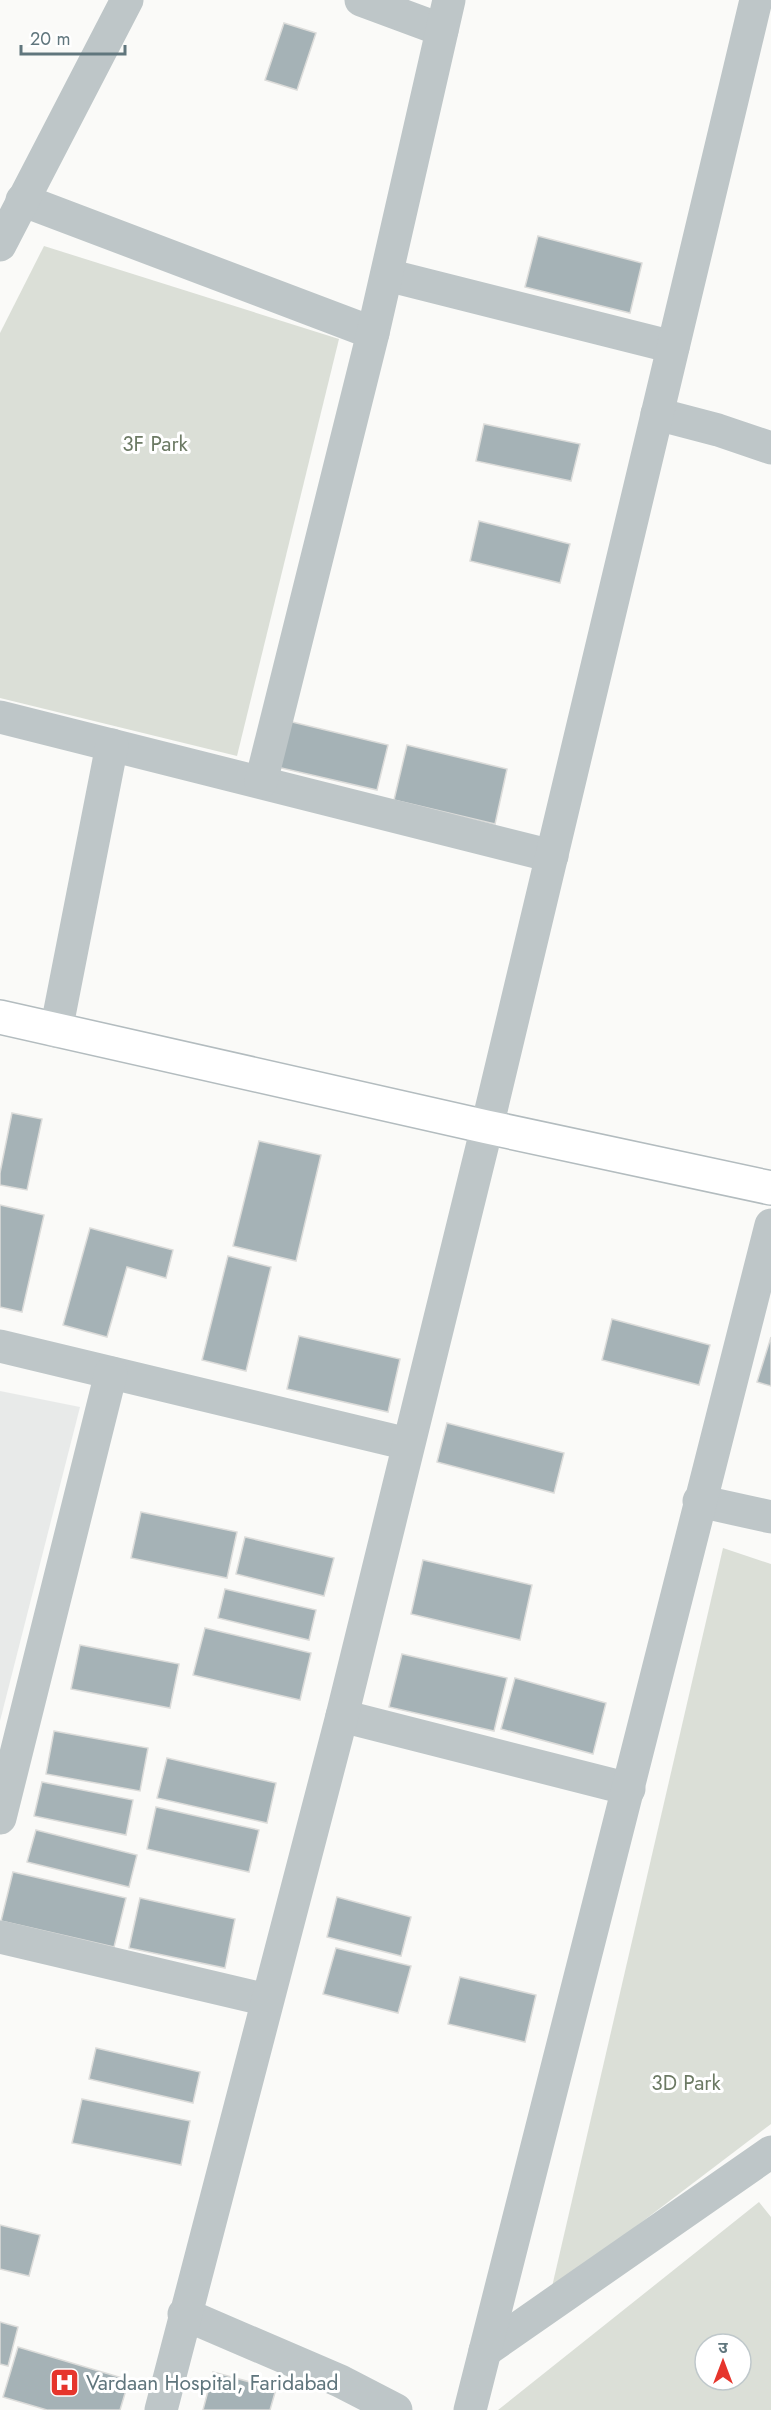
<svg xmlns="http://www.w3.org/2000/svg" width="771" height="2410" font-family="Jost,'Noto Sans Devanagari',sans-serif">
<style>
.built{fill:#e8eae9}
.green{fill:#dbdfd7;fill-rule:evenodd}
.building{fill:#a5b2b6;stroke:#dcdcda;stroke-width:1.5}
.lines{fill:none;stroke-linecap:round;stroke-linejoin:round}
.secondary-casing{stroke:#b3bcbf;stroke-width:36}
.street{stroke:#bec6c8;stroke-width:33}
.secondary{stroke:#fff;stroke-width:33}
.labels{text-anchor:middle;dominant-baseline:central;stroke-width:6;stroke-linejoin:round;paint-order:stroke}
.park-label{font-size:21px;fill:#6c7a64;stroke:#fff}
.poi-label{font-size:21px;fill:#60767d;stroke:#fff;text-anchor:start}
</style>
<rect width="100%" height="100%" fill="#fafaf8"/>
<path class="built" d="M0 1391 80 1407 0 1721Z"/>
<g class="green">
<path d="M44 246 339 339 237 756 0 698V333Z"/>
<path d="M723 1548 771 1564V2124L551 2291Z"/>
<path d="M759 2202 771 2217V2410H498ZM705 2344H741V2380H705Z"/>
</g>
<g class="building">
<path d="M284 23 316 33 297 90 265 80Z"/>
<path d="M538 236 642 263 630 313 525 287Z"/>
<path d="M484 424 580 444 571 481 476 461Z"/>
<path d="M479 521 570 544 560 583 470 561Z"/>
<path d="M288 721 388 745 377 790 277 767Z"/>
<path d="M407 745 507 769 495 824 394 800Z"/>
<path d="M12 1113 42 1119 27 1190 0 1185V1173Z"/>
<path d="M259 1141 321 1155 296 1261 233 1246Z"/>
<path d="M0 1205 44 1215 22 1312 0 1307Z"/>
<path d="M90 1228 173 1250 166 1278 127 1267 107 1337 63 1325Z"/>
<path d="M228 1256 271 1267 246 1371 202 1360Z"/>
<path d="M612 1319 710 1345 699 1385 602 1360Z"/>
<path d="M299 1336 400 1359 388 1412 287 1389Z"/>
<path d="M771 1337V1386L757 1382Z"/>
<path d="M447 1423 564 1453 554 1493 437 1462Z"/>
<path d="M141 1512 237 1532 227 1578 131 1558Z"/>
<path d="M245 1537 334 1558 324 1596 236 1574Z"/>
<path d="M423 1560 532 1585 520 1640 411 1614Z"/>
<path d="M225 1589 316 1610 309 1640 218 1618Z"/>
<path d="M205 1628 311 1653 300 1700 193 1675Z"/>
<path d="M80 1645 179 1664 170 1708 71 1689Z"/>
<path d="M402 1654 507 1678 494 1731 389 1707Z"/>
<path d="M515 1678 606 1703 593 1754 501 1729Z"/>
<path d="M54 1731 148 1748 140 1791 46 1774Z"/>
<path d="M167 1758 276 1783 267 1823 157 1798Z"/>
<path d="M42 1782 133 1800 126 1835 34 1816Z"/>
<path d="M156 1807 259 1830 249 1872 147 1849Z"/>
<path d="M36 1830 137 1855 129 1887 27 1862Z"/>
<path d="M13 1872 126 1898 114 1947 1 1921Z"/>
<path d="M337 1897 411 1917 401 1956 327 1937Z"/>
<path d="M140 1898 235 1919 225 1968 129 1948Z"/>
<path d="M336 1948 411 1966 398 2013 323 1994Z"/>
<path d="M460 1977 536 1995 525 2042 448 2024Z"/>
<path d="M96 2048 200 2072 193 2103 89 2079Z"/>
<path d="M82 2099 190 2121 181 2165 72 2143Z"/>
<path d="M0 2225 40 2235 29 2276 0 2269Z"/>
<path d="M0 2322 18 2327 8 2366 0 2364Z"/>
<path d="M18 2347 129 2380 120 2410H47L3 2397Z"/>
<path d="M213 2372 276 2389 270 2410H203Z"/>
</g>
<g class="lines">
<defs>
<path id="secondary" d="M0 1017 487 1127 771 1188"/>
</defs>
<use href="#secondary" class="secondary-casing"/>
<g class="street">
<path d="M361 0 442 30"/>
<path d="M22 200 373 333"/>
<path d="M0 245 127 0"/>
<path d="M387 275 673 347"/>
<path d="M657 414 718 430 771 448"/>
<path d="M0 717 552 856"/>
<path d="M261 782 373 333 449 0"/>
<path d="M56 1031 112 745"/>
<path d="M0 1346 408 1444"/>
<path d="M699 1501 771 1517"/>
<path d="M342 1716 629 1789"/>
<path d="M0 1818 111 1373"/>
<path d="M0 1937 267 2000"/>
<path d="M184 2314 340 2381 396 2410"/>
<path d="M485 2351 771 2152"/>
<path d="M161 2410 342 1716 487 1127 756 0"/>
<path d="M470 2410 771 1225"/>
</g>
<use href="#secondary" class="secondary"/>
</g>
<defs>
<symbol id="hospital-square" viewBox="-11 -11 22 22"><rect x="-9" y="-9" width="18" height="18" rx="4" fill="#e6352c" stroke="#fff"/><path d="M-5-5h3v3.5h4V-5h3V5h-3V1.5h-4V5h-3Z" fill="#fff"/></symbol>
</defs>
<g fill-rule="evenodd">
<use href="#hospital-square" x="48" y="2366" width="33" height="33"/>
</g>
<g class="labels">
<g class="park-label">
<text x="155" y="444">3F Park</text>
<text x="686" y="2083">3D Park</text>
</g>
<g class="poi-label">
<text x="86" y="2383">Vardaan Hospital, Faridabad</text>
</g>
</g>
<g transform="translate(723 2362)"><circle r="28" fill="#ffffff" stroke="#bfc8cb" stroke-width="1.5"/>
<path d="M0-4.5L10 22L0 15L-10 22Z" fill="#e6352c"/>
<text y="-9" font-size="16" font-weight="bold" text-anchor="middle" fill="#60767d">उ</text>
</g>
<path d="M21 45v9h104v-9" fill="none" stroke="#60767d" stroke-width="3"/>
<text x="30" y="45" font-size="18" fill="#60767d" stroke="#ffffff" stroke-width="4.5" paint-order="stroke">20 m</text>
</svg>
